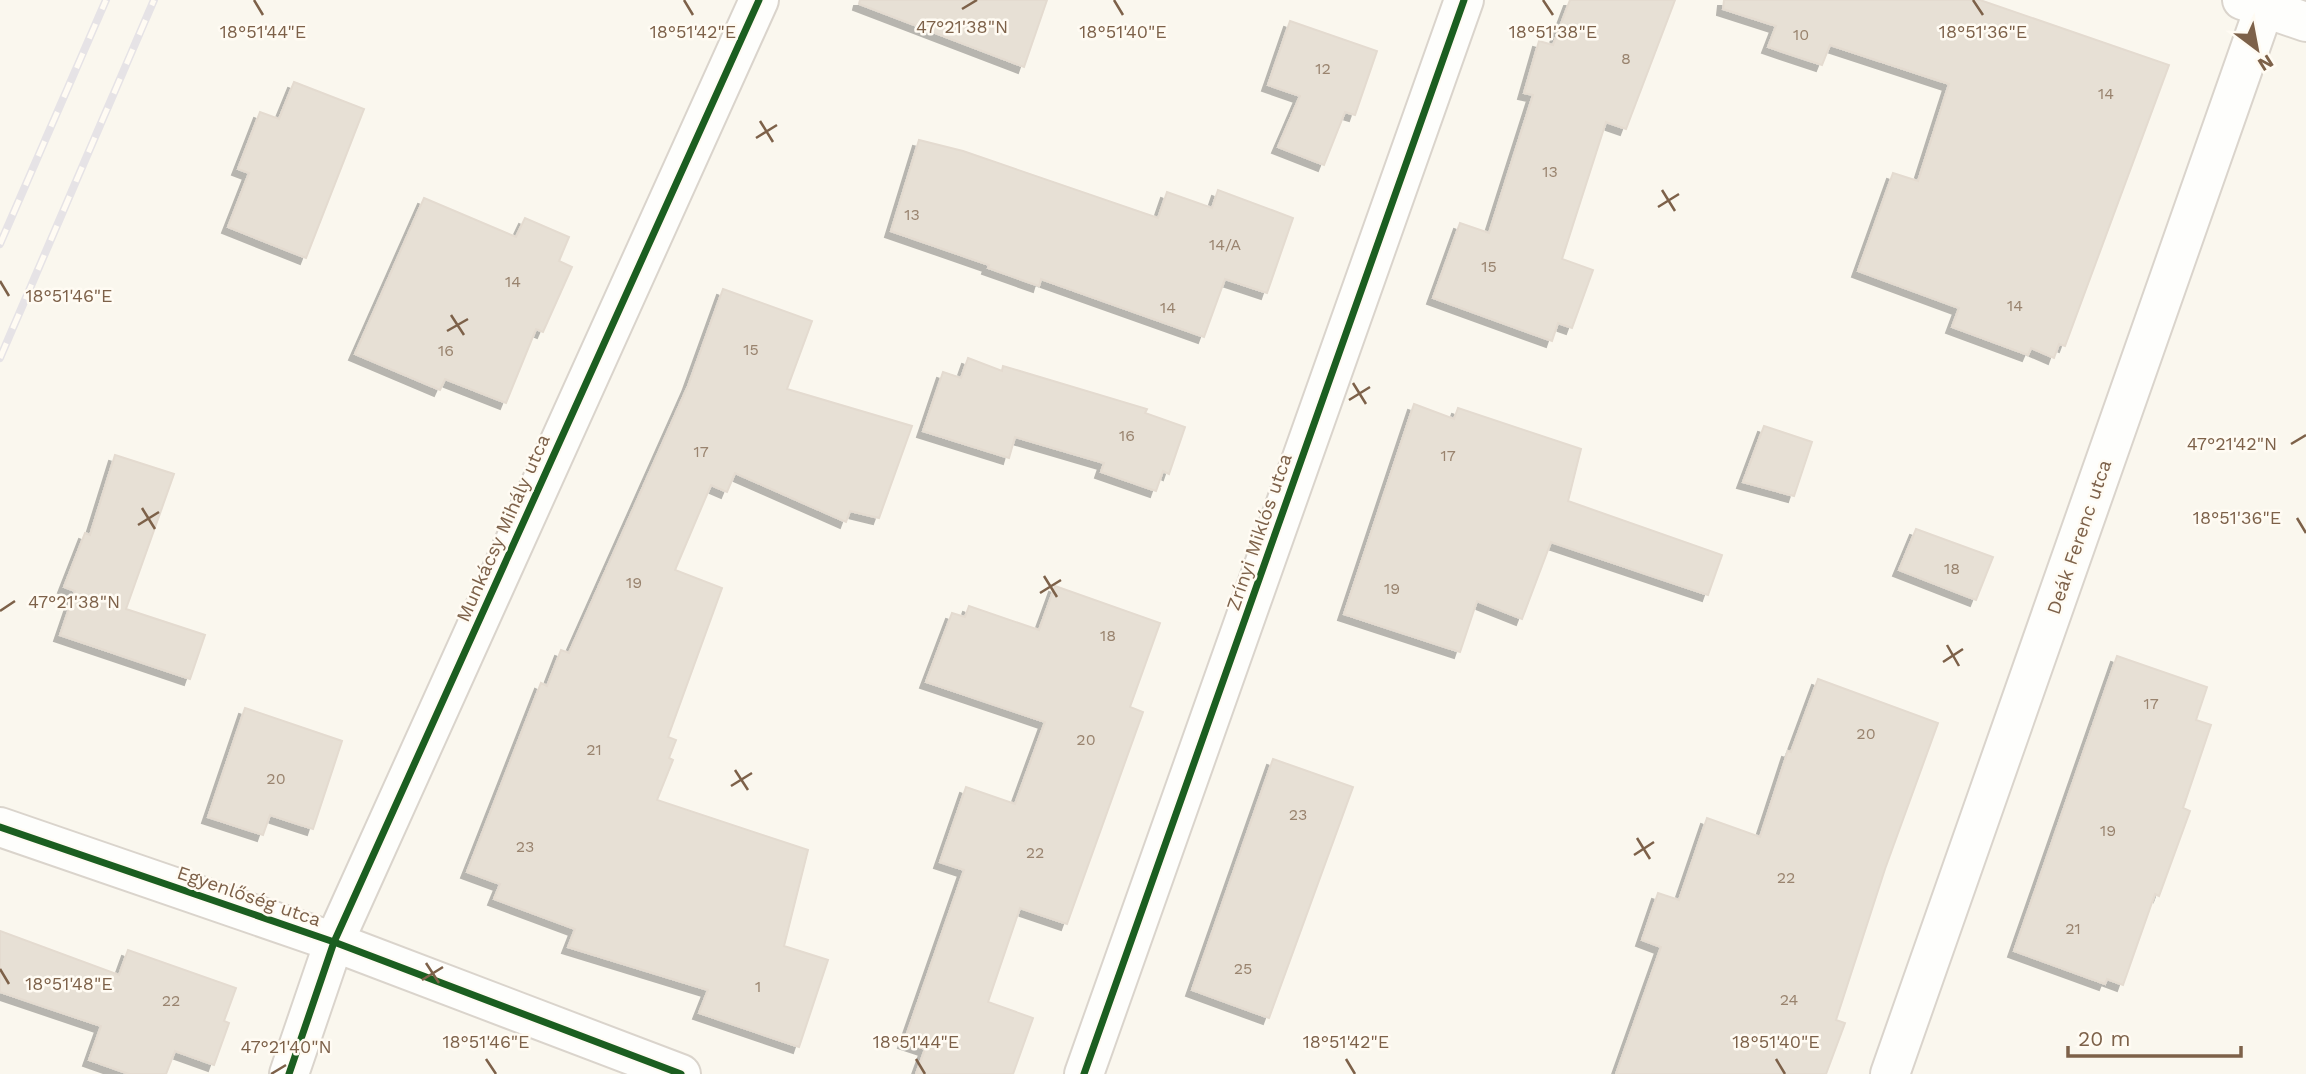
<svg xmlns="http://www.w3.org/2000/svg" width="2306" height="1074" font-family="'Work Sans',sans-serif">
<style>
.building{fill:#e7e0d5;stroke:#e4dbd0;stroke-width:2;filter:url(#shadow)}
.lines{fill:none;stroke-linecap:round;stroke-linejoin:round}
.street-casing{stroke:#dad4cc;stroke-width:42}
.street{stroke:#fefefc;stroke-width:38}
.rail-casing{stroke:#e6e3e6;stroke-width:8}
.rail{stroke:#fffbf3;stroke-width:5;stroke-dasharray:16;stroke-linecap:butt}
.cycleway-casing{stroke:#fffbf3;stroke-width:11}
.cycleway{stroke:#1b5e20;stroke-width:7}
.ticks{fill:none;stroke:#7d6149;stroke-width:2.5}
.labels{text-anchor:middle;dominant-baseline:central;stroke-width:5;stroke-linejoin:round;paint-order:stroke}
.number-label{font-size:16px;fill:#99836e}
.street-label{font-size:19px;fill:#7d6149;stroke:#fffbf3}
.ticks-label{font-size:18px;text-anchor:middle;fill:#7d6149;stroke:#fffbf3;stroke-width:5;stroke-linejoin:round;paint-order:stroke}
</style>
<defs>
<filter id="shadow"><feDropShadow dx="-6" dy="6" stdDeviation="0" flood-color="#0004"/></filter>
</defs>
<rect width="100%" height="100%" fill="#faf7ee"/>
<g class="building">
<path d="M860 0H1047L1024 67 859 4Z"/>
<path d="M1570 0H1675L1626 129 1606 122 1562 259 1593 270 1572 328 1558 323 1552 341 1433 298 1460 223 1489 233 1533 95 1524 93 1539 41 1553 45Z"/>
<path d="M1724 0H1980L2169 65 2065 346 2059 344 2054 358 2031 348 2028 355 1952 327 1959 308 1858 271 1893 173 1918 181 1949 84 1830 45 1822 65 1768 47 1776 26 1723 9Z"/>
<path d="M1290 21 1377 51 1355 115 1345 112 1324 165 1278 147 1300 96 1268 85Z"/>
<path d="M294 82 364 109 306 258 228 227 249 173 238 169 260 112 279 119Z"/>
<path d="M919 140 963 151 1158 218 1167 192 1212 208 1218 190 1293 218 1267 293 1225 279 1204 337 1041 279 1039 286 988 268 989 265 891 231Z"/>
<path d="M424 198 516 237 525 218 569 237 559 261 572 267 543 332 536 329 506 403 445 379 440 390 355 354Z"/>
<path d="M723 289 812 321 787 389 912 426 879 518 850 511 846 522 735 473 727 492 711 485 675 570 722 588 668 737 676 740 669 758 673 760 657 800 808 850 784 946 828 960 799 1047 699 1013 708 990 568 947 575 929 494 899 500 884 467 872 541 683 547 686 561 650 569 653 688 386Z"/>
<path d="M968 358 1002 371 1003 366 1147 409 1145 413 1185 427 1169 474 1163 471 1156 491 1101 472 1104 463 1015 437 1009 458 923 431 943 372 961 378Z"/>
<path d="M1414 404 1454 419 1458 408 1581 449 1568 501 1722 555 1708 595 1551 542 1522 619 1477 601 1460 652 1344 614Z"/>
<path d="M1764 426 1812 442 1794 496 1743 482Z"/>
<path d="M115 455 174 474 126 609 205 635 190 679 60 635 75 591 64 587 85 533 90 535Z"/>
<path d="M1916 529 1993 557 1976 600 1899 570Z"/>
<path d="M1055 586 1160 623 1130 707 1143 712 1067 924 1020 908 988 1002 1033 1018 1013 1074H916L925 1049 904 1042 964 870 940 862 966 787 1015 804 1045 722 926 682 952 613 965 617 969 606 1039 630Z"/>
<path d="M2117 656 2207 687 2196 720 2211 725 2183 808 2190 811 2159 896 2155 894 2123 985 2107 979 2105 984 2014 951Z"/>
<path d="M1818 679 1938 723 1885 869 1836 1020 1845 1023 1826 1074H1616L1661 947 1642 940 1658 893 1679 900 1707 818 1760 837 1788 751 1791 752Z"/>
<path d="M245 708 342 741 313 829 270 815 263 835 208 817Z"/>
<path d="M1273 759 1353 787 1269 1018 1192 990Z"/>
<path d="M0 931 119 975 128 950 236 988 224 1021 229 1023 214 1065 175 1051 166 1074H129L89 1060 101 1026 0 992Z"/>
</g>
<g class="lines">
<defs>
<g id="street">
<path d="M2242 0 2306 22"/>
<path d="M0 827 334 942 681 1074"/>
<path d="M289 1074 334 942 759 0"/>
<path d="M1084 1074 1464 0"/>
<path d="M1890 1074 2267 0"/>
</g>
</defs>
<use href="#street" class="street-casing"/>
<use href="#street" class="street"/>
<defs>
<g id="rail">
<path d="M0 244 106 0"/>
<path d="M0 358 154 0"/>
</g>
</defs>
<use href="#rail" class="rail-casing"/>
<use href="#rail" class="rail"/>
<defs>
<g id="cycleway">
<path d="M0 827 334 942 681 1074"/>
<path d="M289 1074 334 942 759 0"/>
<path d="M1084 1074 1464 0"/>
</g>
</defs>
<use href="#cycleway" class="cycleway-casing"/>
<use href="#cycleway" class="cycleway"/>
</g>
<path class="ticks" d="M254 0 263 15M684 0 693 15M1114 0 1123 15M1543 0 1553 15M1973 0 1983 15M962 9 977 0M760 121 773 142M756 138 777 125M1662 190 1675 211M1658 207 1679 194M0 281 9 296M451 315 464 335M447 331 468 319M1353 383 1366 404M1349 400 1370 387M2291 444 2306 435M142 508 155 529M2297 518 2306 533M138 525 159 512M1044 576 1057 597M1040 593 1061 580M0 611 15 601M1947 645 1959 666M1943 662 1963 649M735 770 748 790M731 786 752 773M1637 838 1650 859M1634 855 1654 842M426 963 439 983M0 969 9 984M422 980 443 967M486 1059 496 1074M916 1059 925 1074M1346 1059 1355 1074M1776 1059 1785 1074M271 1074 286 1065"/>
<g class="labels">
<g class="number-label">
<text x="1801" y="34">10</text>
<text x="1626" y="58">8</text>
<text x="1323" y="68">12</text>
<text x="2106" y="93">14</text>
<text x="1550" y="171">13</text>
<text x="912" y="214">13</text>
<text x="1225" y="244">14/A</text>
<text x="1489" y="266">15</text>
<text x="513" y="281">14</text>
<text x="2015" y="305">14</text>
<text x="1168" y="307">14</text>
<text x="751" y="349">15</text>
<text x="446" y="350">16</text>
<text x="1127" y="435">16</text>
<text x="701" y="451">17</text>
<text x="1448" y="455">17</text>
<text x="1952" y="568">18</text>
<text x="634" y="582">19</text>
<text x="1392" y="588">19</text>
<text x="1108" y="635">18</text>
<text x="2151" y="703">17</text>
<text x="1866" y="733">20</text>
<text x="1086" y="739">20</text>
<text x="594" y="749">21</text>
<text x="276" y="778">20</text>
<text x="1298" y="814">23</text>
<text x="2108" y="830">19</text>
<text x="525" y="846">23</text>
<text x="1035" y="852">22</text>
<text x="1786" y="877">22</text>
<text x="2073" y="928">21</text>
<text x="1243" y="968">25</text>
<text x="758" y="986">1</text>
<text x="1789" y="999">24</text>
<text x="171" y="1000">22</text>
</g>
<g class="street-label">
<text transform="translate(503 528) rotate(-66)">Munkácsy Mihály utca</text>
<text transform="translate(1259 532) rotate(-71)">Zrínyi Miklós utca</text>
<text transform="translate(2079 537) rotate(-71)">Deák Ferenc utca</text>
<text transform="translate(249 896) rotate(19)">Egyenlőség utca</text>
</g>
</g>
<g class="ticks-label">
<text x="962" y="33">47°21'38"N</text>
<text x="263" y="38">18°51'44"E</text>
<text x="693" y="38">18°51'42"E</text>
<text x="1123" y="38">18°51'40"E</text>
<text x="1553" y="38">18°51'38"E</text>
<text x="1983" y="38">18°51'36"E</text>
<text x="69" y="302">18°51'46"E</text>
<text x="2232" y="450">47°21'42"N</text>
<text x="2237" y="524">18°51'36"E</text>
<text x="74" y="608">47°21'38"N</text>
<text x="69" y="990">18°51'48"E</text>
<text x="486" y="1048">18°51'46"E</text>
<text x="916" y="1048">18°51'44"E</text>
<text x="1346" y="1048">18°51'42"E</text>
<text x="1776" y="1048">18°51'40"E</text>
<text x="286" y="1053">47°21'40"N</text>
</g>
<g transform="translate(2257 49) rotate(148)" stroke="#fffbf3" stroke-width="5" paint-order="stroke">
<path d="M0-5L12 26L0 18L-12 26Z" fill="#7d6149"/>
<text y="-10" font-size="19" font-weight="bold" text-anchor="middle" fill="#7d6149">N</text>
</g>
<path d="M2068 1046v10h173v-10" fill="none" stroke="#7d6149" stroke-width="3.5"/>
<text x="2078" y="1046" font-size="21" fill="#7d6149" stroke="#fffbf3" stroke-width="5" paint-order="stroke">20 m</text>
</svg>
